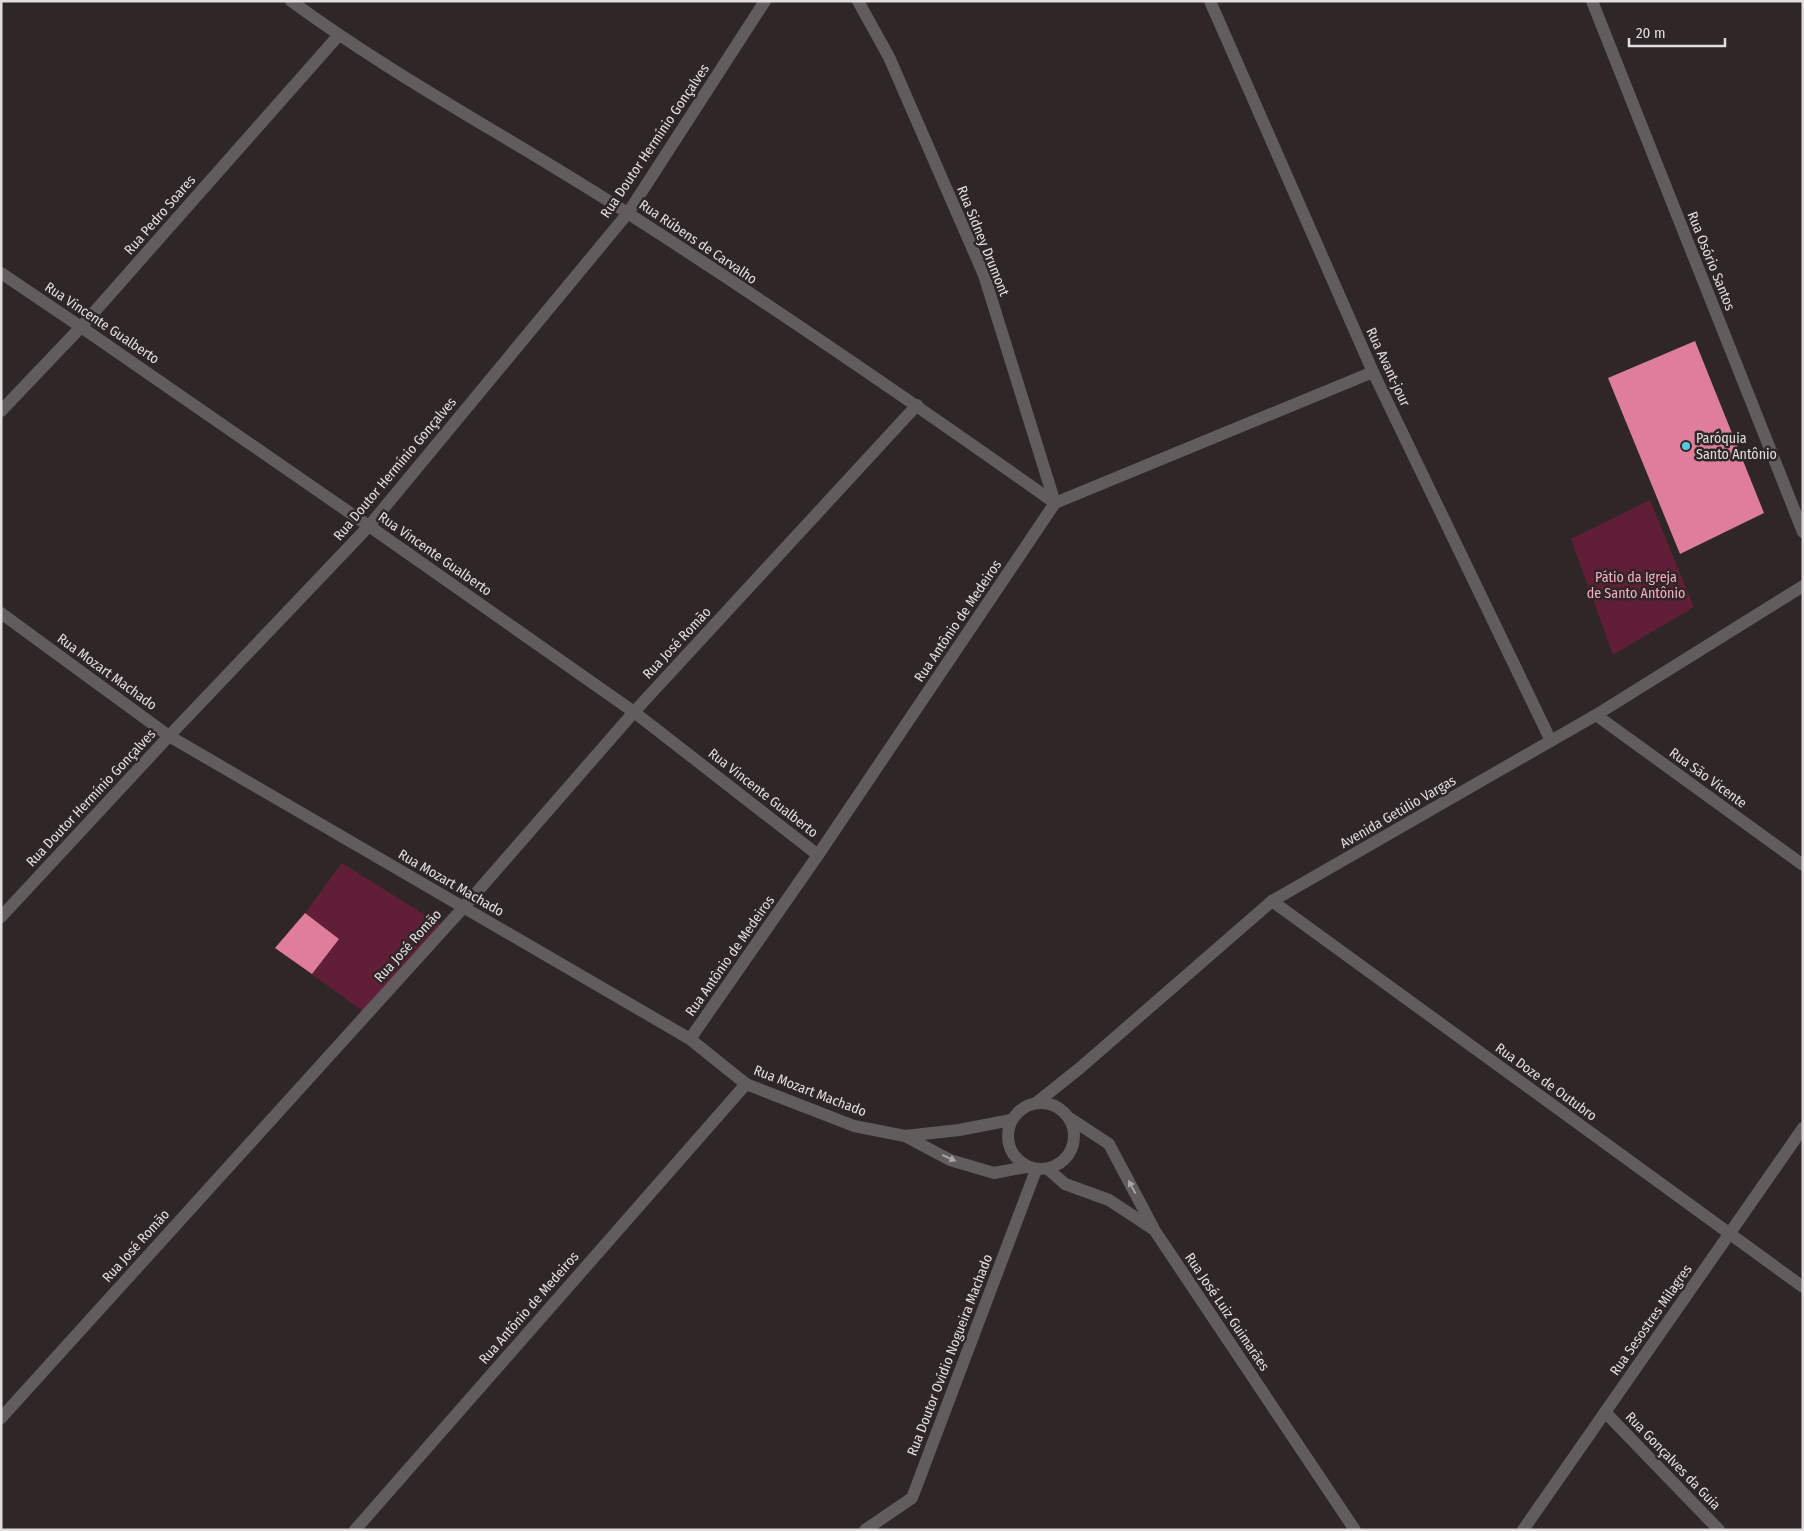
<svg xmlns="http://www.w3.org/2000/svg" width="1804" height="1531" font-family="'Fira Sans Condensed',sans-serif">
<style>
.green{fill:#601f36}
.building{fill:#df7e9b}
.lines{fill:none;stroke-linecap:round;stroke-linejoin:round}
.minor{stroke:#615d5e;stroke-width:12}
.tertiary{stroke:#615d5e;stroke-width:12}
.oneway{fill:#a8a3a4}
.poi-dot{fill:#55cadf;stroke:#2f2628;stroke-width:2}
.labels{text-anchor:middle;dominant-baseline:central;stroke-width:5;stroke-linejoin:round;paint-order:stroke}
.street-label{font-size:14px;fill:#e2ddde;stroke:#2f2628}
.poi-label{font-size:14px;fill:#e2ddde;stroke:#2f2628;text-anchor:start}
.park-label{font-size:14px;fill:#f9adc1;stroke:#2f2628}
</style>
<rect width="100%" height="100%" fill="#2f2628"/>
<g class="green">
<path d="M1650 500 1694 607 1613 655 1571 539Z"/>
<path d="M342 863 441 925 363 1011 275 948 305 913Z"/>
</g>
<g class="building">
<path d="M1695 341 1764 513 1680 554 1608 378Z"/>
<path d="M305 913 339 939 312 974 275 948Z"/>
</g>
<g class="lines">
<g class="minor">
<path d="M291 1C399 80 518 142 629 214 774 307 915 404 1055 503"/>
<path d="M858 1 889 57 984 275 1055 503"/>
<path d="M1210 1 1373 372 1551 741"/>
<path d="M1592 1 1803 532"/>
<path d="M1 273 81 327 369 526 634 712 818 855"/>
<path d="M1 411 81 327 338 36"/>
<path d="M1596 715 1803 865"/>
<path d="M1272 901 1803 1287"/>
<path d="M1 917 169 736 369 526 628 213 765 1"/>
<path d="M690 1039 818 855 1055 503 1373 372"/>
<path d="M1071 1119 1109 1144 1155 1231 1355 1530"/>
<path d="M1048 1169 1065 1184 1109 1200 1153 1229"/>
<path d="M1605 1412 1719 1530"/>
<path d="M1 1418 463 908 634 712 917 405"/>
<path d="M355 1530 746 1084"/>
<path d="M865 1530 912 1498 1036 1170"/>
<path d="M1523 1530 1803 1128"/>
</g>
<g class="tertiary">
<path d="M1 613 169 736 690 1039 746 1084 854 1126 905 1136 950 1160 994 1173 1026 1167"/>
<circle cx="1041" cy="1136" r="33"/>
<path d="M1036 1103 1080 1068 1272 901 1596 715 1803 586"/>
<path d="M905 1136 959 1130 1011 1120"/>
</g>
</g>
<defs><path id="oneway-solid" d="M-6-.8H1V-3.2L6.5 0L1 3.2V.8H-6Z" transform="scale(1.25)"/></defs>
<g class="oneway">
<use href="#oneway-solid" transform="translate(949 1158) rotate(24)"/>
<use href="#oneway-solid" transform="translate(1132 1187) rotate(-118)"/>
</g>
<circle class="poi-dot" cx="1686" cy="446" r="5"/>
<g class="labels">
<g class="street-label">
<text transform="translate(655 141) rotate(-56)">Rua Doutor Hermínio Gonçalves</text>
<text transform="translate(160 215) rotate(-49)">Rua Pedro Soares</text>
<text transform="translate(983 241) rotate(68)">Rua Sidney Drumont</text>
<text transform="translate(698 242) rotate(34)">Rua Rúbens de Carvalho</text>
<text transform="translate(1711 261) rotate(68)">Rua Osório Santos</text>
<text transform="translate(102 323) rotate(34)">Rua Vincente Gualberto</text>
<text transform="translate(1388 367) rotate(65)">Rua Avant-jour</text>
<text transform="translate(395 469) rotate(-50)">Rua Doutor Hermínio Gonçalves</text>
<text transform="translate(435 554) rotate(35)">Rua Vincente Gualberto</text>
<text transform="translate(958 621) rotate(-56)">Rua Antônio de Medeiros</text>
<text transform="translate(677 643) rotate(-47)">Rua José Romão</text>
<text transform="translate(107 672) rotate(36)">Rua Mozart Machado</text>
<text transform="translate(1708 778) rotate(36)">Rua São Vicente</text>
<text transform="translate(763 793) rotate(38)">Rua Vincente Gualberto</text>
<text transform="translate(91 798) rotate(-47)">Rua Doutor Hermínio Gonçalves</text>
<text transform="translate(1398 812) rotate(-30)">Avenida Getúlio Vargas</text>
<text transform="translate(451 883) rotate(30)">Rua Mozart Machado</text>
<text transform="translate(408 946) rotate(-48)">Rua José Romão</text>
<text transform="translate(730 956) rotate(-55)">Rua Antônio de Medeiros</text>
<text transform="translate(1546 1082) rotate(36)">Rua Doze de Outubro</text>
<text transform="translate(810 1091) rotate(21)">Rua Mozart Machado</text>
<text transform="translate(136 1246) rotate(-48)">Rua José Romão</text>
<text transform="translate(529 1308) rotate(-49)">Rua Antônio de Medeiros</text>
<text transform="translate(1227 1312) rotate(56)">Rua José Luiz Guimarães</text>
<text transform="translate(1651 1320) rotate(-55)">Rua Sesostres Milagres</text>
<text transform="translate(950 1355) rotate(-69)">Rua Doutor Ovídio Nogueira Machado</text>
<text transform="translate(1673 1461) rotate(46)">Rua Gonçalves da Guia</text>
</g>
<g class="poi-label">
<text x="1696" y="438">Paróquia<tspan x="1696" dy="16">Santo Antônio</tspan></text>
</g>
<g class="park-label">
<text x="1636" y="577">Pátio da Igreja<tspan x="1636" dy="16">de Santo Antônio</tspan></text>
</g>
</g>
<rect width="1804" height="1531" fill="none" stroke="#e2ddde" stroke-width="5"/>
<path d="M1629 38v8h96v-8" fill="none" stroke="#e2ddde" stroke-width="2.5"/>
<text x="1636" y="38" font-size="15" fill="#e2ddde" stroke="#2f2628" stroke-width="4" paint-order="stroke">20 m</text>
</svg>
